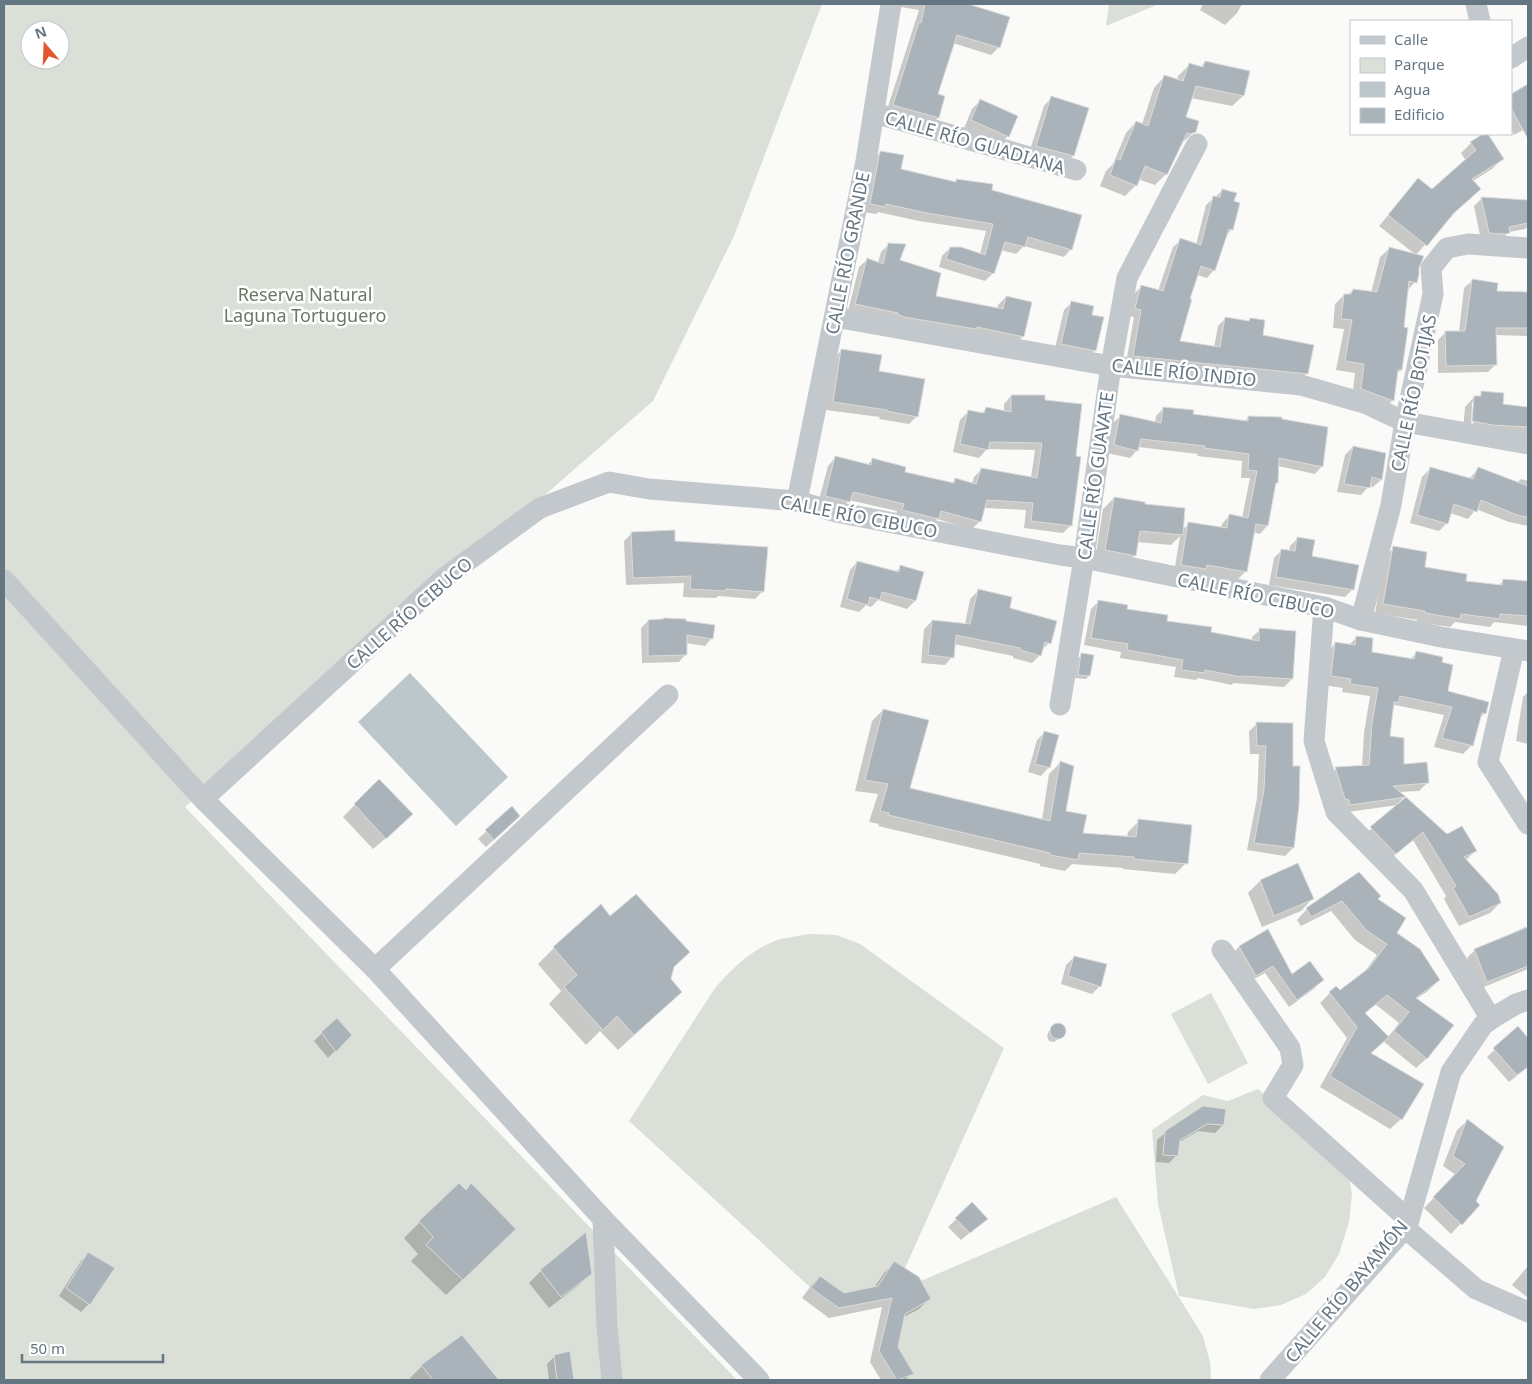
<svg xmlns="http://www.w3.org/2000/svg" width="1532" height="1384" font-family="'Noto Sans',sans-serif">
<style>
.green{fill:#dadfd7;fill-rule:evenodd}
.water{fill:#bbc7cb}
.shadow{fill:#0003;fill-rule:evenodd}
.building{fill:#aab3b9;stroke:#dcdcda}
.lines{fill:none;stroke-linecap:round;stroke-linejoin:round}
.minor{stroke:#c3c8cc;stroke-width:21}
.labels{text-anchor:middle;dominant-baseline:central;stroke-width:5;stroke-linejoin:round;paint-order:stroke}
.street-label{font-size:18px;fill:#657683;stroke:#fff}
.park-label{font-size:18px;fill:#687a64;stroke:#fff}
</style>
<rect width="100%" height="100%" fill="#fafaf8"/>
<g class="green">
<path d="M4 4H822L734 236 653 401 185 807 737 1380H4ZM30 30H60V60H30Z"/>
<path d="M1109 4H1159L1106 26Z"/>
<path d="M809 934 836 935 860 944 1004 1048 905 1268 886 1299 839 1308 811 1288 629 1121 715 988C733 967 754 947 781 939 790 937 800 936 809 934Z"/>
<path d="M1211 993 1248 1063 1208 1084 1171 1014Z"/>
<path d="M1258 1089 1347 1168 1352 1194 1349 1222 1339 1254 1325 1277 1306 1294 1281 1305 1254 1309 1179 1296 1158 1204 1152 1130 1203 1095 1228 1101Z"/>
<path d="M1116 1197 1203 1336 1210 1362 1211 1380H897L879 1351 891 1301 921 1281Z"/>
</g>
<path class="water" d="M410 673 508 777 456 826 358 722Z"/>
<g class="shadow">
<path d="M896 4H967L999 47 991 55 953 43 936 95 938 118 930 125 886 113 919 10 895 6Z"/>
<path d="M1203 4H1242L1237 13 1225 25 1200 10Z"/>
<path d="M1205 62 1243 96 1232 106 1191 98 1185 118 1195 131 1183 142 1181 143 1166 174 1155 185 1138 179 1136 185 1125 196 1100 186 1106 171 1113 164 1126 133 1136 122 1142 124 1154 88 1164 77 1177 81 1178 76 1189 65 1200 68Z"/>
<path d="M1528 86V127L1514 135 1511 129V96Z"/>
<path d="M1051 98 1087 108 1073 156 1065 164 1029 153 1044 106Z"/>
<path d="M980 101 1008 136 1000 144 964 128 972 109Z"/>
<path d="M1485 134 1502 159 1492 169 1473 181 1480 189 1449 217 1416 255 1415 282 1407 291 1401 370 1396 374 1392 401 1383 410 1352 398 1355 373 1336 370 1344 329 1333 328 1335 304 1344 295H1348L1353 290 1371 293 1380 257 1390 248 1416 255 1379 226 1418 180 1432 191 1466 161 1461 153 1471 143Z"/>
<path d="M881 152 899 170 954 183 957 180 990 191 1071 249 1064 257 1024 246 1016 254 1001 250 993 273 985 281 939 267 942 256 950 248 980 254 986 231 919 221 878 212 876 214 863 212 873 160Z"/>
<path d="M1223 190 1233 202 1232 229 1226 236 1214 270 1207 278 1197 275 1188 299 1178 342 1214 348 1218 326 1226 318 1247 322 1250 320 1262 336 1307 373 1299 381 1126 363 1134 317 1128 316 1134 294 1142 286 1158 291 1173 247 1181 240 1196 245 1206 205Z"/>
<path d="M1482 198 1528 201V226L1525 229 1509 232 1501 240H1481L1474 206Z"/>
<path d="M889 244 898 261 935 297 997 310 998 305 1006 297 1023 336 1016 344 848 311 859 267 867 260 878 263 881 252Z"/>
<path d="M1472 281 1496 292 1528 293V336L1495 335 1496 364 1488 372 1438 373V340L1446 332H1459L1464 288Z"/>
<path d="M1072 302 1095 350 1087 358 1054 352 1064 310Z"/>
<path d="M842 350 878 372 917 416 909 424 879 419 880 417 826 410 834 358Z"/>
<path d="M1482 393 1502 405 1528 409V440L1463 431 1465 407 1474 397H1478ZM1475 400 1473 428H1471L1472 403Z"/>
<path d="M1011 396 1044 401 1075 458 1070 526 1063 533 1024 528 1026 510 984 508 980 521 972 529 937 519 930 526 895 518 897 511 849 500 841 509 818 504 828 466 835 458 867 465 873 459 903 473 951 484 956 479 972 484 974 477 982 469 1031 478 1035 450 987 449 979 458 953 452 960 420 968 412 981 414 986 409 1004 412V404Z"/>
<path d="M1164 408 1192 415 1244 422 1249 417 1322 466 1315 474 1278 466 1277 483 1275 485 1267 526 1260 534 1253 532 1246 571 1238 579 1174 573 1180 536 1171 545 1137 542 1135 555 1124 566 1095 560 1103 509 1114 498 1144 506 1182 530 1189 524 1221 528 1222 524 1229 516 1242 518 1250 478H1241L1242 461 1197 456 1198 454 1138 447 1137 450 1130 458 1107 453 1113 423 1121 416 1155 423 1156 416Z"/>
<path d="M1353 447 1381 480 1373 487 1369 486 1361 495 1337 492 1345 455Z"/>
<path d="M1430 469 1469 479 1478 469 1517 483 1521 479 1528 481V526L1509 522 1476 509 1468 519 1450 513 1447 523 1439 531 1410 523 1422 477Z"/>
<path d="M632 533 674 542 762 592 755 599 718 596 716 598 683 597 684 583 626 585 624 541Z"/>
<path d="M1297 539 1311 557 1353 589 1345 597 1269 585 1274 558 1282 550 1289 552 1290 546Z"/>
<path d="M1394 548 1423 568 1465 582 1498 586 1504 580 1528 582V626L1494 622 1490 627 1455 622 1450 627 1417 622V620L1375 613 1385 556Z"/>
<path d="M857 562 895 572 901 567 922 573 915 601 907 609 878 600 871 607 866 605 859 612 840 607 850 570Z"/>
<path d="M978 591 1049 643 1041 651 1040 655 1032 663 1013 658V656L954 644 952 657 945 665 921 663 924 629 932 621 965 625 970 599Z"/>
<path d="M1099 601 1166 622 1252 641V637L1260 630 1292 679 1284 687 1233 683 1232 685 1198 678 1196 680 1174 677 1176 667 1120 658 1121 652 1084 645 1091 609Z"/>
<path d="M648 621 712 638 705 646 686 643V654L679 662 642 663 641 628Z"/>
<path d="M1357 637 1370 653 1410 659 1417 653 1441 663 1446 692 1485 713 1479 719 1472 745 1463 754 1434 747 1444 715 1395 705 1392 708 1389 737 1403 765 1428 782 1419 791 1399 792 1404 797 1397 804 1398 805 1341 813 1327 777 1336 769 1362 767 1364 733 1370 696 1342 692 1343 688 1323 685 1327 652 1336 643 1349 645Z"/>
<path d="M1082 655 1089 675 1086 679 1075 678 1078 658Z"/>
<path d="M1528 692V744L1516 741 1523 697Z"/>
<path d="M883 710 908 789 1042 820 1049 774 1060 763 1065 812 1082 834 1127 838 1128 832 1139 821 1186 863 1175 874 1123 869V868L1072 864 1065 871 1040 866V864L878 826 879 824 869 822 878 794 855 791 872 721Z"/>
<path d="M1257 724H1291L1293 848 1285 856 1247 850 1257 798 1259 754H1250L1249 731Z"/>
<path d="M1045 732 1057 736 1048 768 1041 776 1028 772 1037 740Z"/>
<path d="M379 780 400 826 373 849 343 817Z"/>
<path d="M1406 799 1447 836 1475 851 1465 861 1500 903 1490 913 1459 926 1444 899 1446 896 1413 840 1386 862 1362 837Z"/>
<path d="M512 808 511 824 486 847 478 839Z"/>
<path d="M1297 865 1312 899 1301 911 1262 927 1248 893 1260 881Z"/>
<path d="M1359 874 1376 900 1395 933 1439 980 1428 991 1416 999 1427 1058 1416 1068 1383 1041 1370 1054 1401 1119 1390 1129 1320 1087 1347 1038 1320 1003 1330 993 1340 992 1363 974 1377 955 1355 940 1331 911 1301 926 1297 920 1307 909ZM1375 1004 1399 1023 1388 1037 1364 1014Z"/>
<path d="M610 918 672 968 670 980 681 992 618 1050 600 1031 586 1045 549 1004 561 991 538 964 554 948Z"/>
<path d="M1528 926V969L1479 989 1467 958 1475 950 1511 935 1514 932Z"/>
<path d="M1240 946 1292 976 1322 980 1315 988 1289 1007 1265 973 1247 983 1232 954Z"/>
<path d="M1074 957 1100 986 1092 994 1061 984 1066 965Z"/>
<path d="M1058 1024 1063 1026 1065 1031 1063 1036 1054 1042 1049 1041 1047 1036 1049 1031Z"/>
<path d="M1518 1028 1528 1040V1067L1509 1082 1487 1057Z"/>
<path d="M322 1033 351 1035 328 1058 314 1041Z"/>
<path d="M1203 1108 1223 1125 1215 1133 1198 1131 1178 1143 1177 1155 1169 1163 1156 1162 1157 1140 1166 1132Z"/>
<path d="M1467 1121 1474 1202 1478 1205 1451 1234 1424 1208 1456 1175 1443 1166 1457 1130Z"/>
<path d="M972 1204 978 1226 961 1240 948 1227Z"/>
<path d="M420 1222 499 1245 446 1295 411 1261 418 1254 404 1238Z"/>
<path d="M585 1235 591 1273 579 1285 549 1308 529 1283 541 1271Z"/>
<path d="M88 1254 89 1304 81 1312 59 1296 81 1261Z"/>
<path d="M894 1263 929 1299 919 1309 902 1318 896 1347 912 1373 905 1380H881L870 1362 882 1307 829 1318 802 1298 810 1287 820 1277 843 1294 874 1288 884 1273Z"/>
<path d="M1528 1266V1298L1512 1285Z"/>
<path d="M462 1336 497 1380H412L410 1378 422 1366Z"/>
<path d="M569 1353 572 1380H549L547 1364 555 1356Z"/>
</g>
<g class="building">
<path d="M925 4H968L1010 17 1000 48 957 35 938 94 945 96 939 118 893 105 919 22 921 23Z"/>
<path d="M1205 61 1250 71 1244 96 1196 86 1186 117 1199 121 1196 132 1190 134 1187 133 1167 175 1145 166 1137 186 1110 175 1116 158 1120 160 1136 121 1148 126 1164 75 1183 81 1189 63 1203 67Z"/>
<path d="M1528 84V139L1511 108V94Z"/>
<path d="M1051 96 1089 108 1074 156 1036 146Z"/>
<path d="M980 99 1018 116 1009 137 971 120Z"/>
<path d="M1483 134H1488L1504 159 1472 179 1481 189 1454 213 1427 246 1388 215 1418 178 1432 189 1476 150 1470 142Z"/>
<path d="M880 151 904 155 901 169 956 182V179L993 184 992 190 1082 215 1072 250 1028 237 1025 247 1005 242 994 274 946 259 950 247H961L985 255 993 224 927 213 886 204 885 207 870 204Z"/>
<path d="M1222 189 1237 193 1234 201 1240 203 1233 230 1229 229 1215 271 1201 266 1190 299H1192L1180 341 1220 347 1225 317 1249 321 1250 318 1265 320 1263 335 1314 345 1308 374 1133 356 1141 310 1135 308 1141 285 1163 291 1180 238 1201 245 1213 196 1220 197Z"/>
<path d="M1481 197 1528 200V223L1509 227 1510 233 1504 234 1489 233Z"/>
<path d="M888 243 906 244 900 260 941 273 936 296 1003 309 1006 296 1032 302 1024 337 977 327 976 329 904 317 897 314 898 313 855 304 867 258 883 264Z"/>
<path d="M1389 247 1424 256 1419 268V274L1417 283 1409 281 1404 327 1408 328 1402 370H1398L1394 401 1361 389 1364 364 1345 361 1352 320 1341 319 1344 294H1351L1353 289 1377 292Z"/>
<path d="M1472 279 1498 283 1497 291 1528 292V328H1496L1497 365 1446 366 1445 331H1465Z"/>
<path d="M1071 301 1094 306 1092 315 1104 317 1096 351 1061 344Z"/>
<path d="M841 349 882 355 879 371 925 379 918 417 886 411 887 410 833 402Z"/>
<path d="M1481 391 1504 393 1503 404 1528 407V427L1492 425 1472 421 1474 396H1481Z"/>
<path d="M1011 395H1045V400L1082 404 1076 456 1081 457 1072 526 1031 521 1033 503 987 500 981 522 941 511 939 519 902 510 904 504 853 492 850 502 825 496 835 456 871 465 872 458 906 467 905 472 954 483 955 478 976 484 981 468 1037 478 1042 443 990 442 988 450 960 444 968 410 984 413 986 407 1011 412Z"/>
<path d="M1163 407 1194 410 1193 414 1248 421V416L1282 417V419L1328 427 1323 467 1279 458 1278 483H1276L1268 526 1256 524 1247 572 1207 565 1206 569 1181 565 1188 522 1227 528 1229 514 1248 518 1257 471 1248 470 1249 454 1204 448 1205 446 1141 439 1138 451 1114 445 1120 414 1161 423Z"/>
<path d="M1353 446 1386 453 1382 480 1372 477 1370 488 1344 484Z"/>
<path d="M1430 467 1473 479 1478 467 1528 486V517L1517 515 1481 500 1477 512 1454 504 1448 524 1417 515Z"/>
<path d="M1114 497 1145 502V504L1185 508 1183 535 1140 531 1136 556 1105 550Z"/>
<path d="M675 530V541L768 547 764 592 726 589 725 591 690 589 691 576 633 578 631 532Z"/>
<path d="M1297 537 1315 540 1312 556 1359 565 1354 590 1276 577 1281 549 1295 551Z"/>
<path d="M1393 546 1427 552 1425 567 1467 574 1466 581 1502 585 1503 579 1528 581V616L1500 614V619L1461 614 1460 619 1425 613V611L1383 604Z"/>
<path d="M857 561 899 572 900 565 924 572 916 601 882 592 880 600 870 597 868 605 847 599Z"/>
<path d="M978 589 1012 597 1010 608 1057 621 1051 644 1045 642 1041 656 1020 650V648L956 635 954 658 928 655 932 620 970 624Z"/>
<path d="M1098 600 1128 605 1127 609 1168 615 1167 621 1212 627 1211 632 1259 641V628L1296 631 1293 679 1241 676V677L1205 670V673L1181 670 1183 660 1127 650 1128 644 1091 638Z"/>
<path d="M664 618 686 619V621L715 625 713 639 687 635V655L648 656V620L663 619Z"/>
<path d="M1356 636 1373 638 1372 652 1414 659 1416 651 1443 657 1442 662 1453 665 1448 691 1489 702 1486 714 1482 713 1473 746 1442 738 1452 707 1400 696 1399 702H1394L1390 736 1404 738V764L1427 762 1429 783 1393 786 1406 797 1350 805 1349 800 1345 799 1335 767 1369 765 1372 723 1378 688 1350 684 1351 679 1331 676 1335 642 1355 645Z"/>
<path d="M1081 653 1094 655 1090 676 1078 675Z"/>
<path d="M883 709 929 720 910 788 1050 821 1060 761 1074 766 1066 811 1087 815 1083 833 1136 837 1138 819 1192 825 1188 864 1134 859V857L1079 853 1078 860 1050 855V853L888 815 889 813 880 811 888 784 865 780Z"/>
<path d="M1256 722 1293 723V766H1300L1299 806 1294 848 1254 843 1264 790 1266 746H1257Z"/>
<path d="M1044 731 1059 735 1050 768 1035 764Z"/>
<path d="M379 779 413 814 386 839 354 804Z"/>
<path d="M1406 797 1447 834 1462 826 1477 851 1464 857 1498 894 1501 903 1469 917 1453 888 1456 886 1423 832 1396 854 1370 827Z"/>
<path d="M512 806 520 816 494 840 485 830Z"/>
<path d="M1298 863 1314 899 1274 916 1260 880Z"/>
<path d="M1359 872 1381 896 1378 899 1406 918 1397 933 1420 949 1440 980 1416 998 1454 1025 1427 1059 1394 1031 1409 1012 1387 995 1365 1013 1389 1037 1371 1053 1424 1084 1402 1120 1330 1076 1357 1027 1329 992 1336 986 1340 990 1369 968 1387 944 1366 930 1342 901 1311 917 1306 908Z"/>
<path d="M636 894 690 952 674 967 671 979 682 992 634 1035 617 1016 603 1030 564 987 577 975 553 947 601 904 610 916Z"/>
<path d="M1528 927V966L1487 982 1474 949Z"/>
<path d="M1268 929 1292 974 1310 961 1324 980 1297 1000 1273 966 1256 976 1239 946Z"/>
<path d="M1074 956 1107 964 1101 987 1068 976Z"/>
<path d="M337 1018 352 1035 336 1052 321 1032Z"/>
<circle cx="1058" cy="1031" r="8"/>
<path d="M1518 1026 1528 1038V1067L1517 1075 1493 1048Z"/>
<path d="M1203 1106 1226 1109 1224 1125 1207 1124 1180 1140 1178 1156 1163 1155 1165 1131Z"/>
<path d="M1467 1119 1504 1147 1476 1201 1480 1205 1462 1225 1433 1197 1465 1164 1453 1156Z"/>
<path d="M459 1183 466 1190 471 1183 516 1229 463 1280 426 1245 433 1237 419 1221Z"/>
<path d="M972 1202 988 1219 970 1233 955 1218Z"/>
<path d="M586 1232 592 1274 561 1297 540 1270Z"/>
<path d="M88 1252 115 1268 90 1305 66 1288Z"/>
<path d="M894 1261 919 1277 931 1299 905 1314 898 1347 914 1374 897 1380 879 1351 892 1298 839 1308 811 1288 820 1276 844 1293 878 1286Z"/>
<path d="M462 1335 499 1380H433L421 1365Z"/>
<path d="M570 1351 574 1380H557L554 1355Z"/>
</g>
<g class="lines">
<g class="minor">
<path d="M1476 4 1480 21"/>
<path d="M1511 58 1528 47"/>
<path d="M874 113 1076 170"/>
<path d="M835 317 1111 366 1301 385 1367 404 1405 422 1528 444"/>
<path d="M797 501 866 161 891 4"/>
<path d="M4 580 203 799 375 969 603 1219 759 1380"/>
<path d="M1324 607 1314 741 1336 812 1413 890 1491 1019"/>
<path d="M1361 620 1391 505 1405 422 1433 294 1431 268 1447 248 1468 244 1528 248"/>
<path d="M1514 649 1488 762 1528 824"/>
<path d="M1060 705 1084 558 1111 366 1127 278 1197 144"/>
<path d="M203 799 444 578 540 508 609 482 649 489 797 501 836 512 1060 555 1084 558 1324 607 1361 620 1441 637 1528 651"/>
<path d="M1222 950 1290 1048 1293 1065 1273 1098 1409 1220"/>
<path d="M375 969 668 695"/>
<path d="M603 1219 607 1327 612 1380"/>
<path d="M1405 1228 1476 1289 1528 1312"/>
<path d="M1270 1380 1405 1228 1409 1220 1451 1072 1483 1025 1491 1019 1516 1004 1528 1000"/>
</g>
</g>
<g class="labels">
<g class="street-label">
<text transform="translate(975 142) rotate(16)">CALLE RÍO GUADIANA</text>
<text transform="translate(847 253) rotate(-79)">CALLE RÍO GRANDE</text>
<text transform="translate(1184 372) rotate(6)">CALLE RÍO INDIO</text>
<text transform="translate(1413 393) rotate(-78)">CALLE RÍO BOTIJAS</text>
<text transform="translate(1095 476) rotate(-82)">CALLE RÍO GUAVATE</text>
<text transform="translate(859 516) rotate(11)">CALLE RÍO CIBUCO</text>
<text transform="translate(1256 595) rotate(12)">CALLE RÍO CIBUCO</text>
<text transform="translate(409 613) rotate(-41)">CALLE RÍO CIBUCO</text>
<text transform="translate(1346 1291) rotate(-50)">CALLE RÍO BAYAMÓN</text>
</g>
<g class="park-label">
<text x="305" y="294">Reserva Natural<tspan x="305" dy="21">Laguna Tortuguero</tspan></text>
</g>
</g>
<rect width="1532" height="1384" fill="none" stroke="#657683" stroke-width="10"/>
<rect x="1350" y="20" width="162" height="115" fill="#ffffff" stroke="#c1c8cd"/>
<rect x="1360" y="36" width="25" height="8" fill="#c3c8cc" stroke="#c1c8cd"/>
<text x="1394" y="45" font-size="15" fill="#657683">Calle</text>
<rect x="1360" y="58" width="25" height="15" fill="#dadfd7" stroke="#c1c8cd"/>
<text x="1394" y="70" font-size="15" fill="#657683">Parque</text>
<rect x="1360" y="82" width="25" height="15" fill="#bbc7cb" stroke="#c1c8cd"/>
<text x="1394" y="95" font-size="15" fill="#657683">Agua</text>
<rect x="1360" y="108" width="25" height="15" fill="#aab3b9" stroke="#c1c8cd"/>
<text x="1394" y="120" font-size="15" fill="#657683">Edificio</text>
<g transform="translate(45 45) rotate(341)"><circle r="24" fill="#ffffff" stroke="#c1c8cd"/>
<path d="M0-4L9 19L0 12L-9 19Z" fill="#e4572e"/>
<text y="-8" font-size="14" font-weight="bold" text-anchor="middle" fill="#657683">N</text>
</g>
<path d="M22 1354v8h141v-8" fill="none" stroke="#657683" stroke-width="2.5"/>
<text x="30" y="1354" font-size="15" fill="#657683" stroke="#ffffff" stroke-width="4" paint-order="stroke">50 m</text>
</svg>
